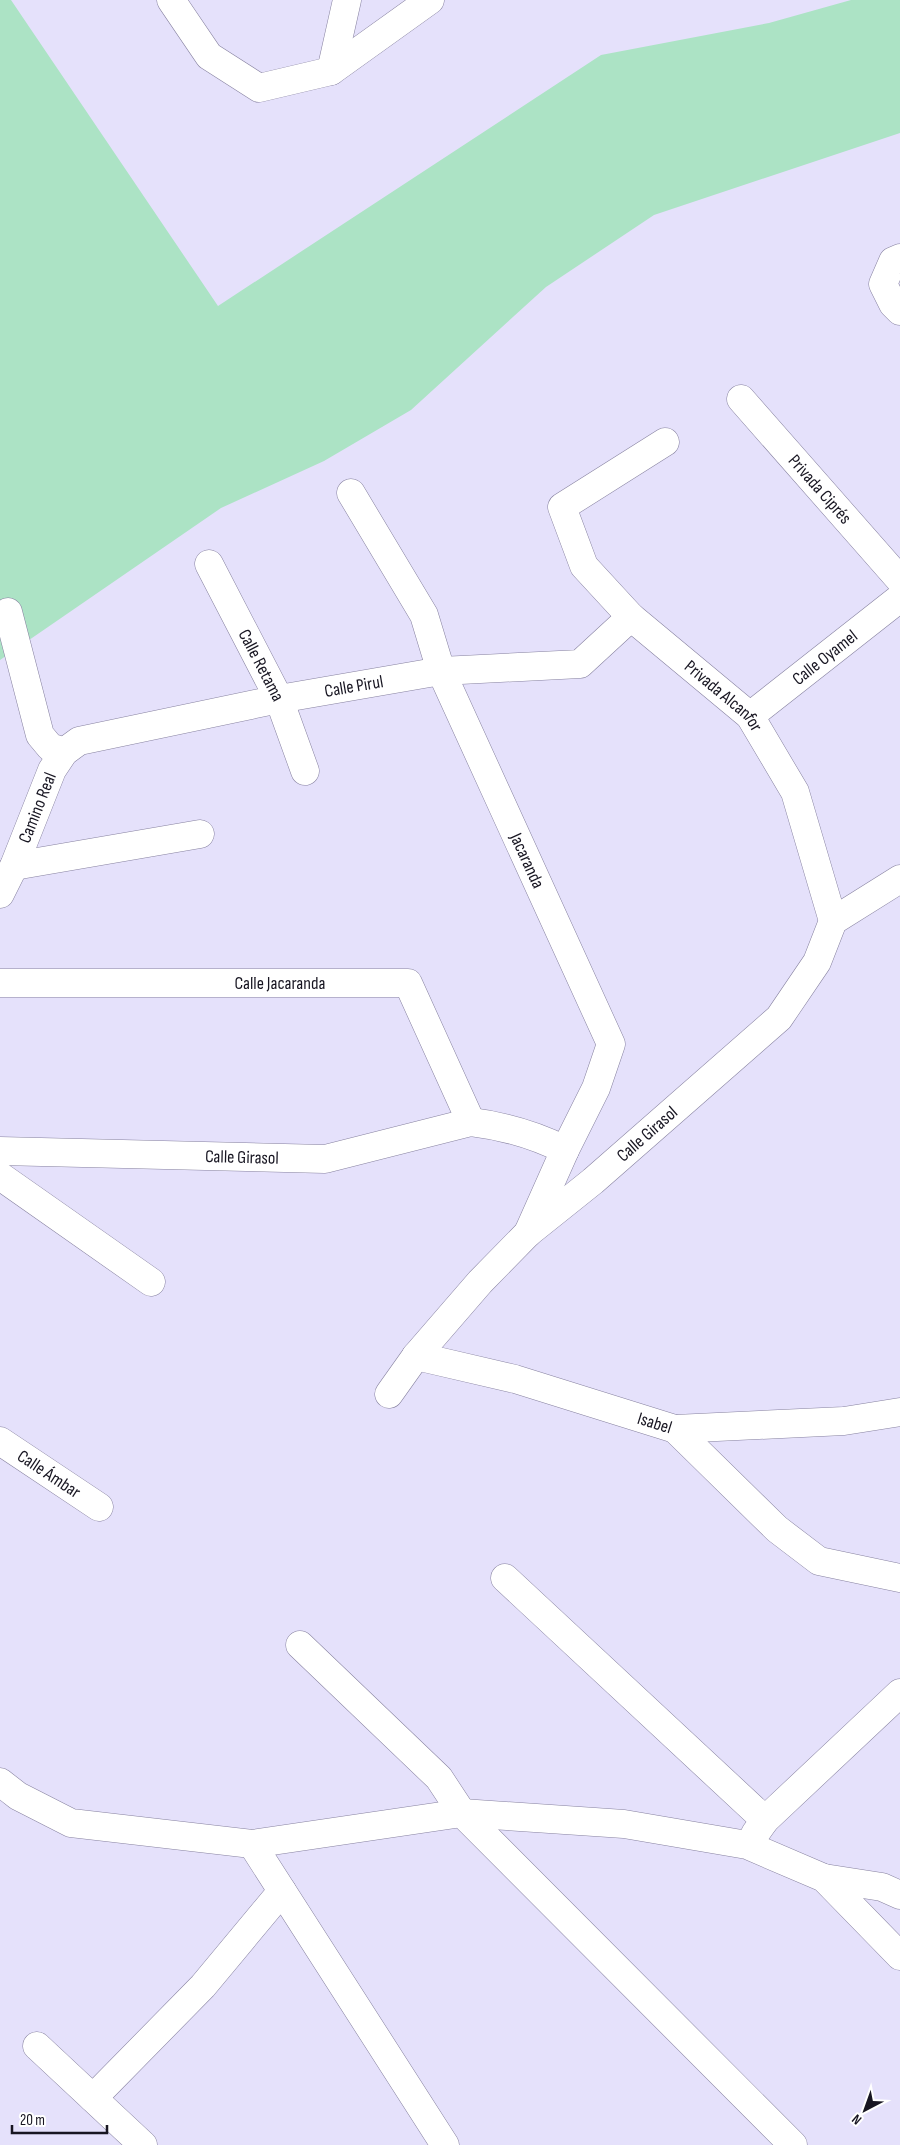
<svg xmlns="http://www.w3.org/2000/svg" width="900" height="2145" font-family="'Sofia Sans Condensed',sans-serif">
<style>
.green{fill:#ace3c5}
.lines{fill:none;stroke-linecap:round;stroke-linejoin:round}
.minor-casing{stroke:#8782a0;stroke-width:29}
.tertiary-casing{stroke:#8782a0;stroke-width:29}
.minor{stroke:#fff;stroke-width:28}
.tertiary{stroke:#fff;stroke-width:28}
.labels{text-anchor:middle;dominant-baseline:central;stroke-width:4;stroke-linejoin:round;paint-order:stroke}
.street-label{font-size:18px;fill:#171521;stroke:#fff}
</style>
<rect width="100%" height="100%" fill="#e5e1fb"/>
<path class="green" d="M0 0H11L218 306 601 55 769 23 851 0H900V133L654 215 546 287 411 410 324 461 221 508 0 660Z"/>
<g class="lines">
<defs>
<g id="minor">
<path d="M171 0 209 56 259 88 331 71 430 0"/>
<path d="M331 71 347 0"/>
<path d="M900 258 893 261 883 284 893 304 900 311"/>
<path id="s1" d="M741 399 900 580"/>
<path id="s2" d="M665 442 562 507 584 566 631 617 750 716 795 792 833 921"/>
<path id="s3" d="M351 493 424 615 441 671 611 1044 596 1088 565 1150 528 1233"/>
<path id="s4" d="M209 564 279 699 305 771"/>
<path d="M8 612 40 735 50 747 64 752"/>
<path id="s5" d="M750 716 900 598"/>
<path d="M14 866 200 834"/>
<path id="s6" d="M0 894 14 866 52 770 64 752 79 741 279 699 441 671 580 664 631 617"/>
<path id="s7" d="M0 983H408L471 1122"/>
<path id="s8" d="M0 1151 325 1159 471 1122C504 1126 535 1135 565 1150"/>
<path d="M0 1176 151 1282"/>
<path id="s9" d="M416 1356 515 1379 675 1429 844 1421 900 1412"/>
<path id="s10" d="M389 1394 416 1356 480 1282 528 1233 593 1181 779 1018 817 962 833 921 900 879"/>
<path d="M675 1429 777 1529 819 1561 900 1578"/>
<path id="s11" d="M0 1441 99 1507"/>
<path d="M505 1578 765 1820"/>
<path d="M300 1645 439 1778 462 1813 793 2145"/>
<path d="M755 1834 765 1820 900 1693"/>
<path d="M252 1844 445 2145"/>
<path d="M824 1878 882 1887 900 1895"/>
<path d="M37 2046 143 2145"/>
<path d="M93 2098 203 1986 282 1891"/>
</g>
<path id="tertiary" d="M0 1782 18 1796 71 1823 252 1844 462 1813 624 1824 747 1845 824 1878 900 1956"/>
</defs>
<use href="#minor" class="minor-casing"/>
<use href="#tertiary" class="tertiary-casing"/>
<use href="#minor" class="minor"/>
<use href="#tertiary" class="tertiary"/>
</g>
<g class="labels">
<g class="street-label">
<text stroke="none"><textPath href="#s1" startOffset="120">Privada Ciprés</textPath></text>
<text stroke="none"><textPath href="#s5" startOffset="95">Calle Oyamel</textPath></text>
<text stroke="none"><textPath href="#s4" startOffset="114">Calle Retama</textPath></text>
<text stroke="none"><textPath href="#s6" startOffset="455">Calle Pirul</textPath></text>
<text stroke="none"><textPath href="#s2" startOffset="376">Privada Alcanfor</textPath></text>
<text stroke="none"><textPath href="#s6" startOffset="94">Camino Real</textPath></text>
<text stroke="none"><textPath href="#s3" startOffset="409">Jacaranda</textPath></text>
<text stroke="none"><textPath href="#s7" startOffset="280">Calle Jacaranda</textPath></text>
<text stroke="none"><textPath href="#s10" startOffset="368">Calle Girasol</textPath></text>
<text stroke="none"><textPath href="#s8" startOffset="242">Calle Girasol</textPath></text>
<text stroke="none"><textPath href="#s9" startOffset="248">Isabel</textPath></text>
<text stroke="none"><textPath href="#s11" startOffset="59">Calle Ámbar</textPath></text>
</g>
</g>
<g transform="translate(865 2110) rotate(221)" stroke="#ffffff" stroke-width="4" paint-order="stroke">
<path d="M0-4L9 19L0 12L-9 19Z" fill="#171521"/>
<text y="-8" font-size="14" font-weight="bold" text-anchor="middle" fill="#171521">N</text>
</g>
<path d="M12 2125v8h95v-8" fill="none" stroke="#171521" stroke-width="2.5"/>
<text x="20" y="2125" font-size="15" fill="#171521" stroke="#ffffff" stroke-width="4" paint-order="stroke">20 m</text>
</svg>
